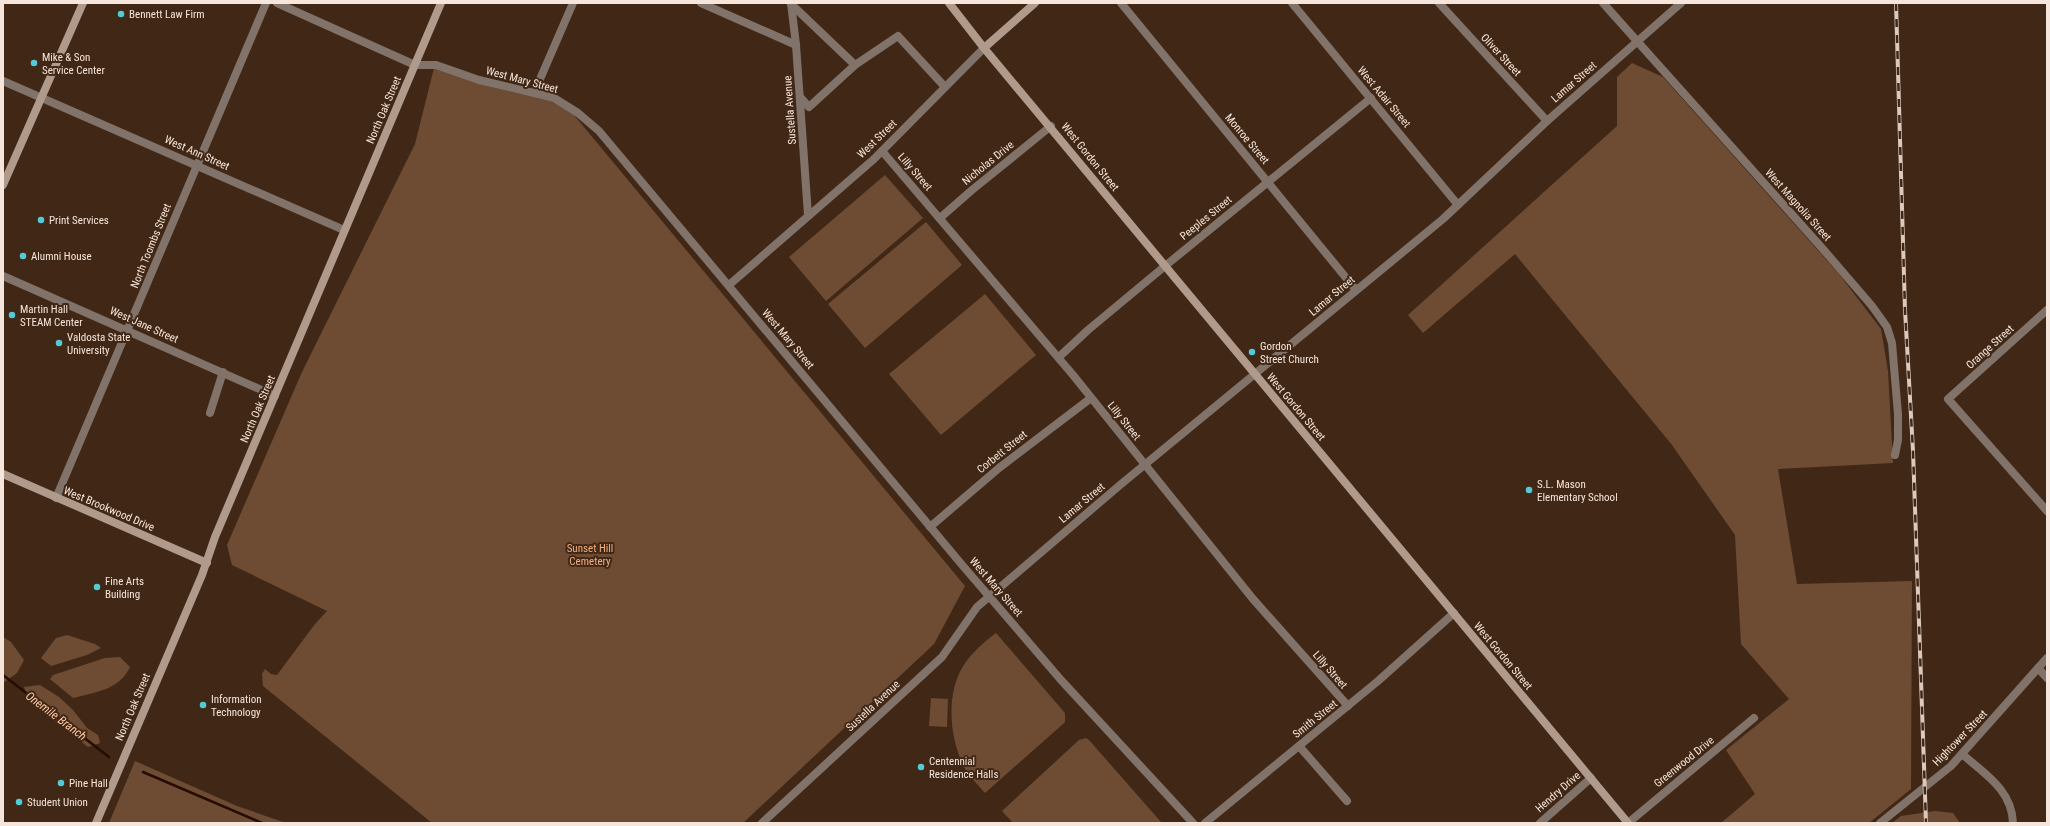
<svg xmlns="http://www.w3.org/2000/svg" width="2050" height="826" font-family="'Roboto Condensed',sans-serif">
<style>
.green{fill:#6e4c33}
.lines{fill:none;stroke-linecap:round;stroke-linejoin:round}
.stream{stroke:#260c00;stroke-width:2.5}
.street{stroke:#81736a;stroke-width:8}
.secondary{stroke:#af9a8b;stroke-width:8}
.rail-casing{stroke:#dbc9bd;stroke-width:4}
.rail{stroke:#412816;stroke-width:2.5;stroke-dasharray:8;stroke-linecap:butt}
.poi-dot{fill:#52cbd9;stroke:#412816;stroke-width:1.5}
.labels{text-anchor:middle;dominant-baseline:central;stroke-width:4;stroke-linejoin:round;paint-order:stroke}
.poi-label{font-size:11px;fill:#f6e5da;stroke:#412816;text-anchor:start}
.street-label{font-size:11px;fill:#f6e5da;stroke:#412816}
.park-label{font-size:11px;fill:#f2b081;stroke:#412816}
.water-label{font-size:12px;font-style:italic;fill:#fec8a3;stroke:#412816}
</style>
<rect width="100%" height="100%" fill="#412816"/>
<g class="green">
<path d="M1632 63 1663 77 1839 274 1881 329 1888 371 1893 463 1778 469 1797 584 1912 581 1911 789 1869 823H1721L1755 794 1726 750 1789 699 1741 644 1735 535 1672 445 1515 254 1423 333 1408 315 1617 126V77Z"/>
<path d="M434 68 483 85 553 102 574 115 965 586 934 644 743 823H432L263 686 262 674 265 669 271 674 277 675 315 624 327 611 232 565 227 545 302 372 415 144Z"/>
<path d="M885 175 923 218 826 301 789 257Z"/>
<path d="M926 222 962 265 865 348 828 304Z"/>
<path d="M985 294 1036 355 941 435 889 374Z"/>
<path d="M996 633 1065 713V722L1063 724 985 793C979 786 972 779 967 772 950 744 945 697 962 668 970 654 983 643 996 633Z"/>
<path d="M67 635 95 644 101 648 87 655 51 666 41 658 56 638Z"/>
<path d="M3 637 11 642 24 660 17 673 3 683Z"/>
<path d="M120 657 130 667C119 690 96 692 73 698L50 679 53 675 105 658Z"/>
<path d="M40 685 59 697 73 710 87 728 98 735 100 743 88 747 28 700 24 687Z"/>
<path d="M931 698 948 699 947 727 929 726Z"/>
<path d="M1086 738 1089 740 1161 822 1013 823 1002 811 1079 740Z"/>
<path d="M135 761 237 806 286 823H109Z"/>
<path d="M1935 811 1953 813 1960 823H1892L1901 816Z"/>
</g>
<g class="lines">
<g class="stream">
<path d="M3 675 109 757"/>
<path d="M143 772 262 823"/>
</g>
<g class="street">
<path d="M277 3 415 65H436L479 80 554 98 578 113 599 131 963 566 1061 680 1193 823"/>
<path d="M701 3 796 45"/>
<path d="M791 3 796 45 808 215"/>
<path d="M1121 3 1356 290"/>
<path d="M1292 3 1458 205"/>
<path d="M1439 3 1547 121"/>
<path d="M1603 3 1822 248 1872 306 1887 327 1892 343 1898 414V440L1895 455"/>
<path d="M791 4 855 65"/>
<path d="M3 81 344 230"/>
<path d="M534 93 573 3"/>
<path d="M800 97 809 107 855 65 898 36 945 87"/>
<path d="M882 151 1073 375 1253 599 1348 706"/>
<path d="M940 218 972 190 1051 126"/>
<path d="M3 276 275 396"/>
<path d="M729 285 874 159 984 48"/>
<path d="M2047 310 1948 399 2047 511"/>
<path d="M1059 357 1088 330 1165 266 1371 98"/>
<path d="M210 413 223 372"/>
<path d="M56 498 266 3"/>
<path d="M930 527 999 468 1091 398"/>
<path d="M2038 668 2047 678"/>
<path d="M1299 746 1347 801"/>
<path d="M1962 754C1985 774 2012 790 2013 823"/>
<path d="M762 823 942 657 977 607 1120 485 1443 219 1547 121 1681 3"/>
<path d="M1205 823 1378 681 1454 613"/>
<path d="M1540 823 1591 778"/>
<path d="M1628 823 1754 718"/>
<path d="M1880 823 1951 766 2047 658"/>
</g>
<g class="secondary">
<path d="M949 3 984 48 1628 823"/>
<path d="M984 48 1035 3"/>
<path d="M3 185 83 3"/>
<path d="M3 474 207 563"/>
<path d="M96 823 202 575 215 537 441 3"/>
</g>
<defs>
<path id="rail" d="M1896 3 1905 310 1913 451 1926 823"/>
</defs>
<use href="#rail" class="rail-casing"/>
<use href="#rail" class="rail"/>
</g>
<g class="poi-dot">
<circle cx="121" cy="14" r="4"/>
<circle cx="34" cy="63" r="4"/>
<circle cx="41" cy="220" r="4"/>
<circle cx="23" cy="256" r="4"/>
<circle cx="12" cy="315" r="4"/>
<circle cx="59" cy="343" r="4"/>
<circle cx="1252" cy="352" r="4"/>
<circle cx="1529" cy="490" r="4"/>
<circle cx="97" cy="587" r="4"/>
<circle cx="203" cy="705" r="4"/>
<circle cx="921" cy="767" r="4"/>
<circle cx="61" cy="783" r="4"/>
<circle cx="19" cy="802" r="4"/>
</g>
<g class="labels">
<g class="poi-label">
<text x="129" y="14">Bennett Law Firm</text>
<text x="42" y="57">Mike &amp; Son<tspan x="42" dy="13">Service Center</tspan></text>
<text x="49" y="220">Print Services</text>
<text x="31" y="256">Alumni House</text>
<text x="20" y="309">Martin Hall<tspan x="20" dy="13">STEAM Center</tspan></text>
<text x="67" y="337">Valdosta State<tspan x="67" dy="13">University</tspan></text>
<text x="1260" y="346">Gordon<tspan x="1260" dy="13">Street Church</tspan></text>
<text x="1537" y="484">S.L. Mason<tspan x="1537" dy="13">Elementary School</tspan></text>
<text x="105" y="581">Fine Arts<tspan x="105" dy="13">Building</tspan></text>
<text x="211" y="699">Information<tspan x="211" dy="13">Technology</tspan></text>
<text x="929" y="761">Centennial<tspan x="929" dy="13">Residence Halls</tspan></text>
<text x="69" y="783">Pine Hall</text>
<text x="27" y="802">Student Union</text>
</g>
<g class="street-label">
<text transform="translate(1501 55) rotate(47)">Oliver Street</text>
<text transform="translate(522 80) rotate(15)">West Mary Street</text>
<text transform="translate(1574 82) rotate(-41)">Lamar Street</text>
<text transform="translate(1384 97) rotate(50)">West Adair Street</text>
<text transform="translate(384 110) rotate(-67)">North Oak Street</text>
<text transform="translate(790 110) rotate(-94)">Sustella Avenue</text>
<text transform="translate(877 139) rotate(-44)">West Street</text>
<text transform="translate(1247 139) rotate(50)">Monroe Street</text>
<text transform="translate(197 153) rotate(24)">West Ann Street</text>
<text transform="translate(1090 157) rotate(51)">West Gordon Street</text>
<text transform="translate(988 163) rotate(-39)">Nicholas Drive</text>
<text transform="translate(915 172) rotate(49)">Lilly Street</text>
<text transform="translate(1798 205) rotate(48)">West Magnolia Street</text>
<text transform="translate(1206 218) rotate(-39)">Peeples Street</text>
<text transform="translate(151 246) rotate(-68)">North Toombs Street</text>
<text transform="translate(1332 296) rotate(-40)">Lamar Street</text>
<text transform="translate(144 325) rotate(24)">West Jane Street</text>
<text transform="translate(788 339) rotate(50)">West Mary Street</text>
<text transform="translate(1990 347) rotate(-42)">Orange Street</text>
<text transform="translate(1296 407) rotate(50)">West Gordon Street</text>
<text transform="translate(258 409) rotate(-67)">North Oak Street</text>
<text transform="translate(1124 421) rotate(51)">Lilly Street</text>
<text transform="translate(1002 452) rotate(-39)">Corbett Street</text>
<text transform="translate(1082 503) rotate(-40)">Lamar Street</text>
<text transform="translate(109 509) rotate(23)">West Brookwood Drive</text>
<text transform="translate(996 587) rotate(49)">West Mary Street</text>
<text transform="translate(1503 656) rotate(50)">West Gordon Street</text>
<text transform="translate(1330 670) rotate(49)">Lilly Street</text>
<text transform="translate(873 706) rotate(-43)">Sustella Avenue</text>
<text transform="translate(133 707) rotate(-67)">North Oak Street</text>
<text transform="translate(1315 719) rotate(-39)">Smith Street</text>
<text transform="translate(1960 738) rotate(-46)">Hightower Street</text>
<text transform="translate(1684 762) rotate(-39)">Greenwood Drive</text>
<text transform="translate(1558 792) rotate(-41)">Hendry Drive</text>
</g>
<g class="park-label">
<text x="590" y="548">Sunset Hill<tspan x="590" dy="13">Cemetery</tspan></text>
</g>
<g class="water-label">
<text transform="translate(56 716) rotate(37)">Onemile Branch</text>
</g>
</g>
<rect width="2050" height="826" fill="none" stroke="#f6e5da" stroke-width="8"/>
</svg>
